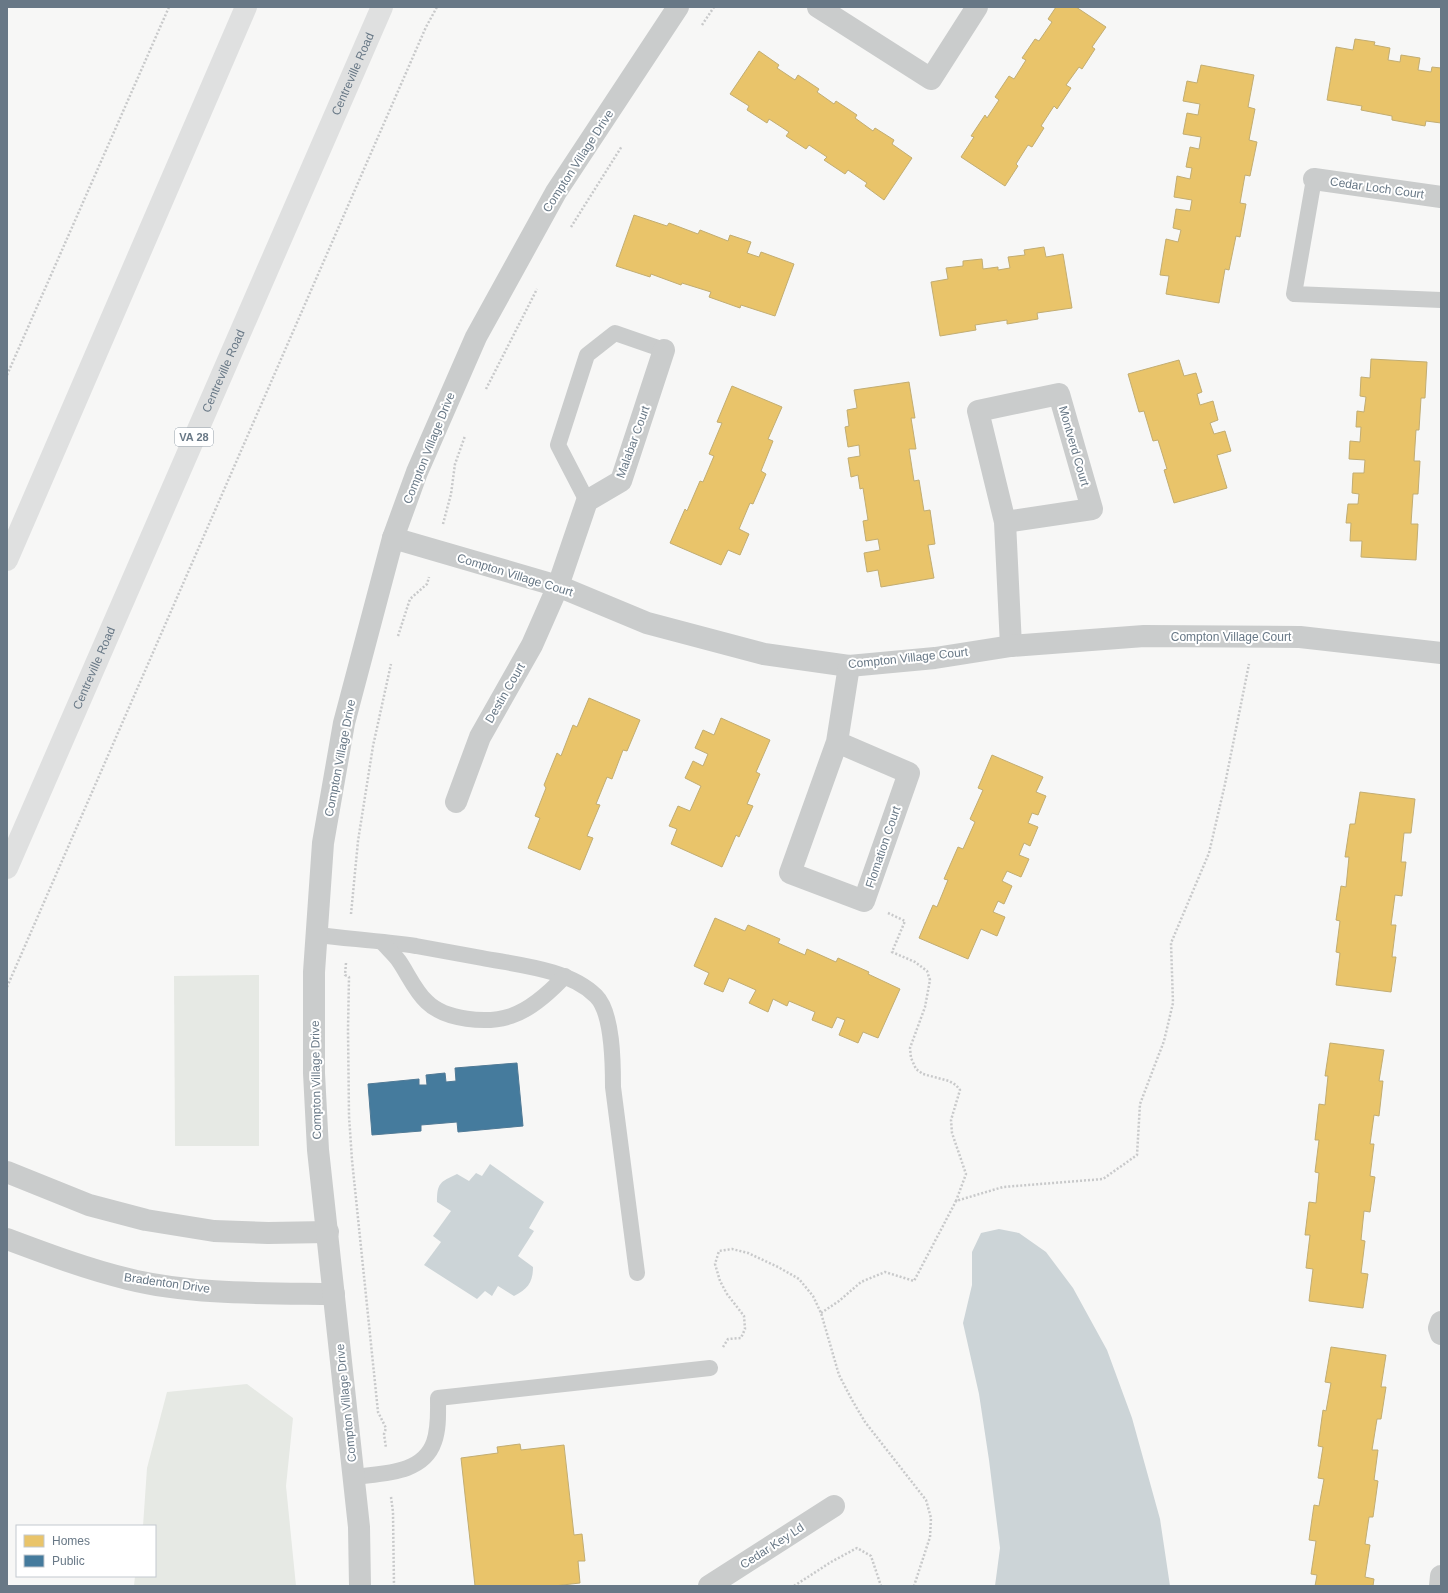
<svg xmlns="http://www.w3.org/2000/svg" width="1448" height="1593" font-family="Helvetica,sans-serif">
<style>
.green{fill:#e6e9e4}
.water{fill:#ccd4d7}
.homes{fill:#e9c46a;stroke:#c2ad72}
.public{fill:#457b9d;stroke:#507a96}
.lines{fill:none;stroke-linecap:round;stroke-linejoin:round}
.path{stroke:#c8c9ca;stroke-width:2.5;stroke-dasharray:2 2;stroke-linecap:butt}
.service{stroke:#cacccc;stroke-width:16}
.minor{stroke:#cacccc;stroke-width:22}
.trunk{stroke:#dfe0e0;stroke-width:22}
.labels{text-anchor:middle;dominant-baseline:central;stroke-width:4;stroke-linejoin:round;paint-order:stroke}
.shield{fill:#fff;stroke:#95a0aa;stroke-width:1}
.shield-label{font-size:11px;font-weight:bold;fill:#687886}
.street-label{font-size:12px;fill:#687886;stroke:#fff}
</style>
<rect width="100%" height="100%" fill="#f7f7f6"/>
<g class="green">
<path d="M259 975V1146H175L174 976Z"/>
<path d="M247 1384 293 1418 286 1486 296 1586H134L135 1576H155V1526H143L147 1468 167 1392Z"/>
</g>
<g class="water">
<path d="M490 1164 544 1202 529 1228 534 1231 518 1256 533 1267C533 1282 528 1289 514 1296L498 1286 492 1296 485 1291 477 1299 424 1265 441 1242 433 1236 451 1211 437 1202C437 1183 440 1182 457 1174L469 1181 476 1173 482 1176Z"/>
<path d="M999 1229 1019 1233 1046 1252 1073 1288 1107 1350 1132 1418 1160 1519 1170 1586H995L1000 1548 989 1460 979 1394 963 1323 972 1285V1252L981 1233Z"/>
</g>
<g class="homes">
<path d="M1056 7H1076L1106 27 1092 47 1095 49 1082 69 1079 67 1066 85 1071 88 1057 109 1054 106 1041 126 1044 128 1032 147 1028 145 1016 164 1018 166 1005 186 961 157 974 137 971 136 985 115 987 118 999 100 995 97 1009 76 1014 79 1026 60 1022 58 1035 39 1039 41 1052 22 1048 19Z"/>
<path d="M1355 39 1375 42 1374 45 1390 48 1388 60 1400 62 1401 55 1420 58 1418 70 1431 72 1432 67 1441 68V123L1426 121 1425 126 1392 120V116L1361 110 1362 106 1327 100 1336 47 1353 50Z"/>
<path d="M759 51 779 65 777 68 795 80 798 75 819 89 817 92 834 104 836 101 857 115 855 118 873 131 875 128 894 140 892 144 912 158 884 200 865 186 867 183 848 170 845 174 824 160 827 157 809 145 806 149 786 136 789 132 769 119 767 123 747 110 749 106 730 94Z"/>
<path d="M1201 65 1254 75 1248 107 1255 109 1249 140 1257 142 1250 176 1245 175 1240 203 1246 204 1240 237 1236 236 1229 270 1225 269 1219 303 1166 294 1169 276 1160 275 1166 239 1178 242 1181 230 1173 228 1176 209 1190 211 1192 200 1174 197 1177 176 1190 179 1192 168 1186 167 1190 147 1199 149 1201 137 1183 134 1187 113 1198 115 1200 104 1183 101 1187 81 1197 83Z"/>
<path d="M634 215 667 226 669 223 698 234 700 230 728 241 730 235 751 242 747 253 759 257 761 252 794 264 775 316 741 305 740 308 709 297 711 292 682 283 681 285 651 274 650 277 616 266Z"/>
<path d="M1044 247 1046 257 1063 254 1072 308 1037 313 1038 319 1007 324V320L975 325 976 330 940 336 931 282 948 279 946 268 963 266V261L982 259 983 269 998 267V270L1010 268 1008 257 1025 255 1024 250Z"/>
<path d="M1371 359 1427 362 1425 398H1421L1419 430H1416L1414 461H1420L1418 494H1413L1411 524H1418L1416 560 1361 557 1362 541H1350L1351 523H1346L1348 504H1358L1359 494 1352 493 1353 473H1364L1365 460 1349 459 1350 441 1360 442 1361 427H1356L1357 411 1364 412 1366 397 1360 396 1361 377 1370 378Z"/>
<path d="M1179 360 1184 376 1196 373 1202 392 1197 394 1200 405 1213 401 1218 420 1210 423 1214 434 1225 431 1231 451 1217 455 1227 488 1174 503 1164 470 1167 469 1158 440 1153 441 1144 411 1139 412 1128 374Z"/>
<path d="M909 382 915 418H911L916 449H909L914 481 919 480 924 511 930 510 935 544 928 545 934 578 881 587 878 570 867 572 864 553 880 550 878 539 866 541 863 521 868 520 863 488 860 489 858 475 851 477 848 458 860 456 859 445 848 447 845 427 849 426 847 410 857 408 854 390Z"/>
<path d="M732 386 782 407 768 439 773 441 761 471 766 474 753 504 750 503 739 529 749 534 740 555 728 550 721 565 670 543 685 509 687 511 700 481 703 482 714 456 709 454 722 423 717 422Z"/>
<path d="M589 698 640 720 627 751 623 750 612 779 607 777 596 804 600 805 587 836 593 838 580 870 528 848 540 818 535 816 546 788 544 785 557 753 561 756 573 725 577 727Z"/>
<path d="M721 718 770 740 756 772 760 774 747 804 753 806 739 837 736 835 722 867 671 844 677 829 669 826 678 806 690 811 701 786 685 778 693 761 703 766 708 754 695 748 703 730 714 735Z"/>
<path d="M992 755 1043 777 1036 792 1046 796 1038 815 1032 813 1028 823 1038 827 1030 846 1024 843 1019 855 1029 859 1021 877 1007 871 1002 881 1012 886 1004 904 998 901 993 912 1005 917 997 936 981 929 968 959 919 938 933 905 937 907 948 880 944 879 958 847 963 849 975 822 970 819 983 790 978 788Z"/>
<path d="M1360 792 1415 799 1411 833H1404L1401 862H1406L1402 896 1395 895 1391 925H1396L1392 957H1396L1391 992 1336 985 1340 953 1336 952 1340 921 1336 920 1341 886 1346 887 1349 857H1345L1350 824H1355Z"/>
<path d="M715 918 745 931 748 925 780 939 778 943 805 955 807 949 836 962 838 958 869 972 868 974 900 989 878 1038 863 1032 858 1043 839 1035 845 1020 837 1017 832 1028 812 1020 815 1012 789 1001 787 1006 773 999 768 1012 749 1003 756 990 729 978 723 992 704 984 709 973 694 966Z"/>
<path d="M1330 1043 1384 1050 1379 1081H1383L1379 1116 1374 1115 1370 1144H1374L1370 1176 1375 1177 1370 1212 1364 1211 1361 1240 1365 1241 1361 1273 1368 1274 1363 1308 1309 1301 1313 1269 1306 1268 1310 1235H1305L1309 1202 1316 1203 1319 1173 1315 1172 1319 1140H1315L1319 1104 1325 1105 1328 1076H1325Z"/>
<path d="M1331 1347 1386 1355 1381 1387H1386L1381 1419H1377L1372 1450H1378L1374 1480 1378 1481 1373 1517H1369L1365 1544 1370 1545 1365 1577 1374 1579 1373 1586H1315L1317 1575 1311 1574 1316 1541 1309 1540 1314 1505 1319 1506 1324 1479 1318 1478 1323 1447 1318 1446 1323 1410 1326 1411 1331 1383 1325 1382Z"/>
<path d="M520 1444 521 1450 564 1445 574 1535 582 1534 585 1561H578L580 1583 554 1586H475L461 1458 498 1453 497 1447Z"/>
</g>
<path class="public" d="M517 1063 523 1126 458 1132 457 1122 421 1125V1131L372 1135 368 1084 419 1079V1085H427L426 1075 445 1073 446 1082 456 1081 455 1068Z"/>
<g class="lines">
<g class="path">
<path d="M702 25 714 7"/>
<path d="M571 227 622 146"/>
<path d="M7 375 169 7"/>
<path d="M486 389 537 289"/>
<path d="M443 524 451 494 455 464 465 436"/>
<path d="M398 636 410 599 427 584 429 577"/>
<path d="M888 913 905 921 892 952 915 962 927 971 930 980 925 1007 910 1048 911 1058 916 1069 923 1074 949 1081 956 1085 960 1090 951 1120 952 1133 966 1174 956 1201 1003 1187 1103 1179 1137 1155 1140 1104 1164 1041 1173 1003 1171 943 1209 853 1225 784 1249 664"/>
<path d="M351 914 358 841 373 746 391 664"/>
<path d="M346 963 345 975 349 977 348 1030 349 1116 352 1160 378 1412 386 1428 384 1434 386 1448"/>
<path d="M7 987 426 27 437 7"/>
<path d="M821 1313 839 1301 861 1282 885 1272 914 1281 956 1201"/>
<path d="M723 1347 728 1339 741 1338 745 1329 744 1316 727 1294 720 1281 715 1264 719 1251 732 1249 748 1253 778 1267 799 1279 813 1296 821 1313 839 1375 852 1400 865 1422 926 1500 931 1518 930 1537 914 1586"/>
<path d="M391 1497 393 1512 394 1586"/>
<path d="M794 1586 831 1562 857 1548 871 1556 881 1586"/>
</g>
<g class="service">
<path d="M1314 179 1294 294 1441 300"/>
<path d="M587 501 558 445 587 355 615 333 664 350"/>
<path d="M317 935C350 939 383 941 416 946 438 950 460 954 482 958 518 965 569 969 596 996 613 1013 613 1064 613 1087L637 1273"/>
<path d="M383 943C388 949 395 955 399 961 408 974 415 991 427 1002 445 1020 487 1024 511 1016 532 1009 550 992 565 976"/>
<path d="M354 1477C383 1473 423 1474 434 1442 439 1428 438 1413 438 1398L710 1368"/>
</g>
<g class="minor">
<path d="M818 7 931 79 977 7"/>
<path d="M1314 179 1441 197"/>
<path d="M1005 522 1092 509 1059 394 978 411 1005 522 1011 646"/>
<path d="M393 538 558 586 647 623 764 654 849 666 935 658 1011 646 1144 636 1300 637 1441 653"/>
<path d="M837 742 790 873 864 901 909 773 837 742 849 666"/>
<path d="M456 802 480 737 532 645 558 586 587 501 621 481 664 350"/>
<path d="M7 1172 89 1205 146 1220 214 1231 268 1233 328 1232"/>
<path d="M7 1239C47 1254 87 1269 128 1279 192 1295 268 1293 334 1294"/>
<path d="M1441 1322 1439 1328 1441 1334"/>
<path d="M360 1586 359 1527 318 1150 314 1073V972L323 843 344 723 393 538 417 472 476 337 556 192 678 7"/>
<path d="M709 1586 834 1506"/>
<path d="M1440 1586 1441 1576"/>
</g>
<g class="trunk">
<path d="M7 560 246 7"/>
<path id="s1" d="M7 868 382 7"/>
</g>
</g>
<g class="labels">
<rect class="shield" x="175" y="428" width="38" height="18" rx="3"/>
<g class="shield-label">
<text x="194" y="437">VA 28</text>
</g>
<g class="street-label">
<text stroke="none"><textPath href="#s1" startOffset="866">Centreville Road</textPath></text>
<text transform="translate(578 161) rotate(-57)">Compton Village Drive</text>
<text transform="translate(1377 188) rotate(8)">Cedar Loch Court</text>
<text stroke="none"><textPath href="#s1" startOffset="542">Centreville Road</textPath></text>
<text transform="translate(633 442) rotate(-70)">Malabar Court</text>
<text transform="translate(1074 446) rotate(74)">Montverd Court</text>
<text transform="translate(429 448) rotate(-68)">Compton Village Drive</text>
<text transform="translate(515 575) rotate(17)">Compton Village Court</text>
<text x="1231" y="637">Compton Village Court</text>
<text transform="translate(908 658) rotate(-6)">Compton Village Court</text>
<text stroke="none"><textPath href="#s1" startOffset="218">Centreville Road</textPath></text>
<text transform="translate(505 693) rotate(-60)">Destin Court</text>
<text transform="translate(340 758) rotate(-79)">Compton Village Drive</text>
<text transform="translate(883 847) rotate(-71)">Flomation Court</text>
<text transform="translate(316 1080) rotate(-91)">Compton Village Drive</text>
<text transform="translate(167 1283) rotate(8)">Bradenton Drive</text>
<text transform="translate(346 1403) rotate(-96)">Compton Village Drive</text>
<text transform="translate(772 1546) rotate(-33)">Cedar Key Ld</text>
</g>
</g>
<rect width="1448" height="1593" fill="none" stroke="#687886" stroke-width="16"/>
<rect x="16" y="1525" width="140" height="52" fill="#ffffff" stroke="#c3c9cf"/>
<rect x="24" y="1535" width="20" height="12" fill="#e9c46a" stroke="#c3c9cf"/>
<text x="52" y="1545" font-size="12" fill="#687886">Homes</text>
<rect x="24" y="1555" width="20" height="12" fill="#457b9d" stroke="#c3c9cf"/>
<text x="52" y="1565" font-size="12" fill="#687886">Public</text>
</svg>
